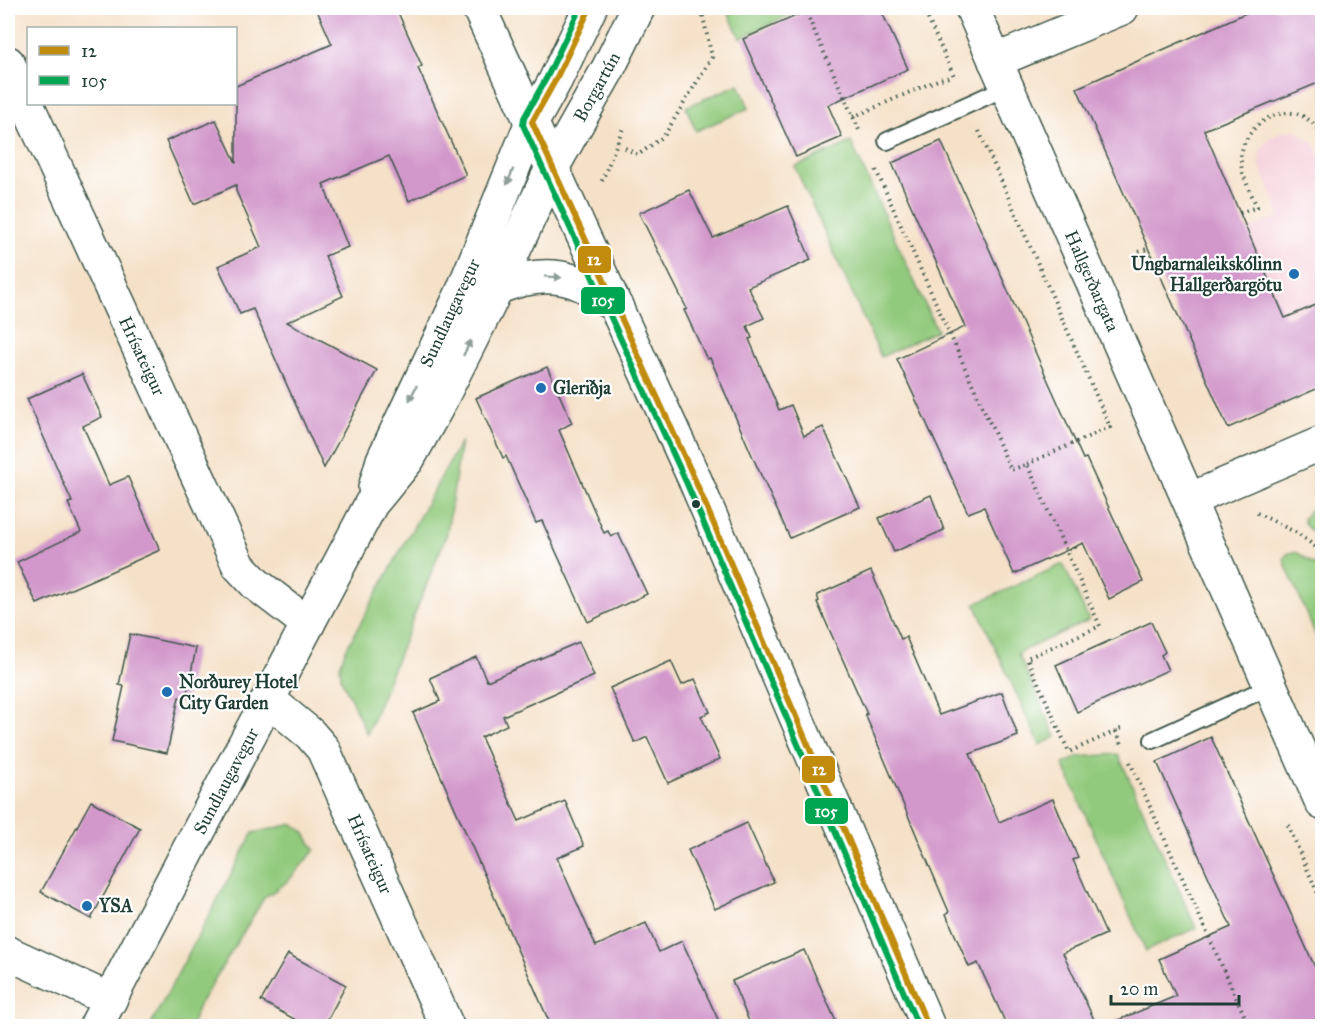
<svg xmlns="http://www.w3.org/2000/svg" width="1330" height="1034" font-family="'IM FELL Great Primer',serif">
<style>
.built{fill:#f5cfd9}
.green{fill:#92ca7d;stroke:#588458;stroke-width:1.5}
.building{fill:#d298cb}
.lines{fill:none;stroke-linecap:round;stroke-linejoin:round}
.service-casing{stroke:#3f564a;stroke-width:20}
.minor-casing{stroke:#3f564a;stroke-width:36}
.tertiary-casing{stroke:#3f564a;stroke-width:36}
.path{stroke:#3f564a;stroke-width:4;stroke-dasharray:1.5 4.5;stroke-linecap:butt}
.service{stroke:#fff;stroke-width:16}
.minor{stroke:#fff;stroke-width:33}
.tertiary{stroke:#fff;stroke-width:33}
.bus-1-casing{stroke:#fff;stroke-width:10}
.bus-2-casing{stroke:#fff;stroke-width:10}
.bus-1{stroke:#c18c0d;stroke-width:6}
.bus-2{stroke:#00a651;stroke-width:6}
.oneway{fill:#8f9e9a}
.poi-dot{fill:#1f6fb2;stroke:#fff;stroke-width:2}
.bus-dot{fill:#1f3d34;stroke:#fff;stroke-width:2}
.labels{text-anchor:middle;dominant-baseline:central;stroke-width:4.5;stroke-linejoin:round;paint-order:stroke}
.street-label{font-size:18px;fill:#1f3d34;stroke:#fff}
.poi-label{font-size:18px;font-weight:bold;fill:#1f3d34;stroke:#fff;text-anchor:start}
.line-badge{stroke:#fff;stroke-width:2}
.badge-label{font-size:16px;text-anchor:middle;font-weight:bold;fill:#fff}
</style>
<rect width="100%" height="100%" fill="#fff"/>
<filter id="ink" filterUnits="userSpaceOnUse"><feTurbulence type="fractalNoise" baseFrequency=".0167" numOctaves="2"/><feDisplacementMap in="SourceGraphic" scale="12" xChannelSelector="R" yChannelSelector="G"/><feConvolveMatrix kernelMatrix="1 2 1 2 8 2 1 2 1" color-interpolation-filters="sRGB"/></filter>
<filter id="wash" filterUnits="userSpaceOnUse"><feTurbulence type="fractalNoise" baseFrequency=".008" numOctaves="4" result="noise"/><feDisplacementMap in="SourceGraphic" scale="24" xChannelSelector="R" yChannelSelector="G"/><feGaussianBlur stdDeviation="1.35" result="paint"/><feColorMatrix in="noise" values="0 0 0 0 0 0 0 0 0 0 0 0 0 0 0 0 0 1.4 0 .05"/><feComposite in="paint" operator="in"/></filter>
<g filter="url(#wash)">
<rect width="100%" height="100%" fill="#f5e1c8"/>
<path class="built" d="M1295 130 1315 143 1322 161V386L1315 390 1247 230 1280 216 1259 163 1260 151 1267 140 1281 132Z"/>
<g class="green">
<path d="M726 8H795L797 12 740 38Z"/>
<path d="M739 84 749 108 696 131 686 107Z"/>
<path d="M851 142 937 331 881 357 795 167Z"/>
<path d="M461 441 447 533 367 734 341 678 340 666 345 651Z"/>
<path d="M1322 505V541L1305 525 1303 519 1309 511Z"/>
<path d="M1293 552 1298 553 1322 570V650L1286 566 1284 559 1287 554Z"/>
<path d="M1063 564 1089 620 1018 653 1056 737 1040 745 975 604Z"/>
<path d="M1118 754 1196 928 1146 951 1063 764 1078 757Z"/>
<path d="M293 824 304 832 315 850 288 881 264 898 199 1005 191 1026H150L253 833Z"/>
</g>
<g id="blocks">
<g class="building">
<path d="M316 8H396L422 66 418 68 466 175 409 201 389 156 323 184 348 247 325 256 343 296 287 322 377 370 324 468 253 309 240 314 218 266 261 247 236 191V185L194 204 166 141 216 120 236 163V86L332 44Z"/>
<path d="M814 8H880L908 69 828 105 842 137 796 157 743 39Z"/>
<path d="M1257 8H1323V81L1204 130 1285 318 1323 302V386L1228 428 1077 88Z"/>
<path d="M941 141 1083 459 1086 458 1143 582 1109 599 1083 543 1014 574 984 507 968 513 897 359 965 327 892 163Z"/>
<path d="M689 190 713 238 788 206 811 260 748 287 764 318 747 326 752 338 749 339 779 410 791 405 804 436 823 427 860 507 790 538 754 460 710 358 707 359 684 310 687 309 639 213Z"/>
<path d="M547 367 572 423 559 430 604 533 608 531 611 537 618 533 647 594 588 622 542 521 536 523 506 456 503 458 476 398Z"/>
<path d="M82 374 102 417 83 426 109 485 128 477 160 550 37 604 17 562 81 532 68 503 72 502 27 399Z"/>
<path d="M931 495 944 530 894 552 879 518Z"/>
<path d="M871 571 901 639 906 637 939 715 1002 692 1018 736 970 754 999 822 1053 799 1078 858 1073 860 1106 934 1063 953 1097 1026H1007L978 963 969 967 946 914 949 912 865 714H867L817 602 819 601 817 595Z"/>
<path d="M1151 622 1165 652 1161 655 1168 670 1077 712 1056 665Z"/>
<path d="M130 634 196 648 186 698 179 697 167 753 112 741 124 686 119 685Z"/>
<path d="M579 642 594 676 503 716 507 725 481 737 519 821 565 801 584 846 557 858 596 946 646 923 659 952 682 941 721 1026H551L413 713 440 701 430 678 476 657 487 681Z"/>
<path d="M671 661 682 685 695 679 710 712 701 716 720 759 668 783 647 737 635 743 610 688Z"/>
<path d="M1211 737 1323 985V1026H1104L1176 996 1159 959 1231 927 1157 762Z"/>
<path d="M91 801 140 828 91 919 41 892Z"/>
<path d="M747 823 774 882 715 909 688 850Z"/>
<path d="M804 950 838 1026H751L732 981Z"/>
<path d="M288 954 346 985 324 1026H307L261 1001Z"/>
</g>
</g>
</g>
<g filter="url(#ink)">
<use href="#blocks" fill-opacity="0" stroke="#3f564a" stroke-width="1.5"/>
<g class="lines">
<defs>
<g id="service">
<path d="M887 141 1007 87"/>
<path d="M1153 740 1271 686"/>
</g>
<g id="minor">
<path d="M479 8 695 480 928 1026"/>
<path d="M972 8 1322 803"/>
<path d="M995 61 1122 8"/>
<path d="M8 63 239 566 256 584 308 624"/>
<path d="M1189 500 1322 443"/>
<path d="M269 700 310 734 323 749 447 1026"/>
<path d="M8 953 110 1000"/>
</g>
<g id="tertiary">
<path d="M496 288C545 268 578 274 617 308"/>
<path d="M375 488 383 460 462 293 532 122 555 81 590 8"/>
<path d="M96 1026 371 504 408 459 436 409 488 306 553 166 608 69 638 8"/>
</g>
</defs>
<use href="#service" class="service-casing"/>
<use href="#minor" class="minor-casing"/>
<use href="#tertiary" class="tertiary-casing"/>
<g class="path">
<path d="M804 8 859 130"/>
<path d="M923 8 955 78"/>
<path d="M853 117 940 79 949 77"/>
<path d="M979 131 1112 431"/>
<path d="M625 148 638 155 664 136 712 57 701 8"/>
<path d="M876 170 1011 470 1027 464 1100 626 1027 658 1069 752 1125 727"/>
<path d="M602 181 623 128"/>
<path d="M1240 213 1257 207C1251 192 1240 174 1241 158 1242 133 1267 111 1292 113 1305 114 1314 124 1322 133"/>
<path d="M1139 252 1149 248"/>
<path d="M1027 464 1112 426"/>
<path d="M1257 513 1299 534 1322 552"/>
<path d="M1116 731 1122 744"/>
<path d="M1130 762 1249 1026"/>
<path d="M1288 825 1322 903"/>
</g>
<use href="#service" class="service"/>
<use href="#minor" class="minor"/>
<use href="#tertiary" class="tertiary"/>
<defs>
<path id="bus-1" d="M590 8 555 81 532 122 695 480 928 1026"/>
<path id="bus-2" d="M580 8 547 77 524 118 523 125 687 484 918 1026"/>
</defs>
<use href="#bus-1" class="bus-1-casing"/>
<use href="#bus-2" class="bus-2-casing"/>
<use href="#bus-1" class="bus-1"/>
<use href="#bus-2" class="bus-2"/>
</g>
<defs><path id="oneway-solid" d="M-6-.8H1V-3.2L6.5 0L1 3.2V.8H-6Z" transform="scale(1.5)"/></defs>
<g class="oneway">
<use href="#oneway-solid" transform="translate(510 177) rotate(112)"/>
<use href="#oneway-solid" transform="translate(553 277) rotate(4)"/>
<use href="#oneway-solid" transform="translate(467 348) rotate(-64)"/>
<use href="#oneway-solid" transform="translate(413 393) rotate(116)"/>
</g>
</g>
<g class="poi-dot">
<circle cx="1294" cy="274" r="6"/>
<circle cx="541" cy="388" r="6"/>
<circle cx="167" cy="692" r="6"/>
<circle cx="87" cy="906" r="6"/>
</g>
<circle class="bus-dot" cx="696" cy="504" r="5"/>
<g class="labels">
<g class="street-label">
<text transform="translate(597 87) rotate(-61)">Borgartún</text>
<text transform="translate(1092 281) rotate(66)">Hallgerðargata</text>
<text transform="translate(450 313) rotate(-65)">Sundlaugavegur</text>
<text transform="translate(142 356) rotate(65)">Hrísateigur</text>
<text transform="translate(226 781) rotate(-62)">Sundlaugavegur</text>
<text transform="translate(370 854) rotate(66)">Hrísateigur</text>
</g>
<g class="poi-label">
<text x="1282" y="264" text-anchor="end">Ungbarnaleikskólinn<tspan x="1282" dy="21">Hallgerðargötu</tspan></text>
<text x="553" y="388">Gleriðja</text>
<text x="179" y="682">Norðurey Hotel<tspan x="179" dy="21">City Garden</tspan></text>
<text x="99" y="906">YSA</text>
</g>
</g>
<g class="line-badge">
<rect x="577" y="245" width="35" height="29" rx="6" fill="#c18c0d"/>
<rect x="580" y="286" width="46" height="29" rx="6" fill="#00a651"/>
<rect x="801" y="755" width="35" height="29" rx="6" fill="#c18c0d"/>
<rect x="804" y="797" width="45" height="28" rx="6" fill="#00a651"/>
</g>
<g class="badge-label">
<text x="594" y="265">12</text>
<text x="603" y="306">105</text>
<text x="819" y="775">12</text>
<text x="826" y="817">105</text>
</g>
<rect width="1330" height="1034" fill="none" stroke="#fff" stroke-width="30"/>
<rect x="27" y="27" width="210" height="78" fill="#ffffff" stroke="#a5b1ae" stroke-width="1.5"/>
<rect x="39" y="46" width="30" height="9" fill="#c18c0d" stroke="#a5b1ae" stroke-width="1.5"/>
<text x="81" y="57" font-size="18" fill="#1f3d34">12</text>
<rect x="39" y="76" width="30" height="9" fill="#00a651" stroke="#a5b1ae" stroke-width="1.5"/>
<text x="81" y="87" font-size="18" fill="#1f3d34">105</text>
<path d="M1111 995v9h128v-9" fill="none" stroke="#1f3d34" stroke-width="3"/>
<text x="1120" y="995" font-size="18" fill="#1f3d34" stroke="#ffffff" stroke-width="4.5" paint-order="stroke">20 m</text>
</svg>
